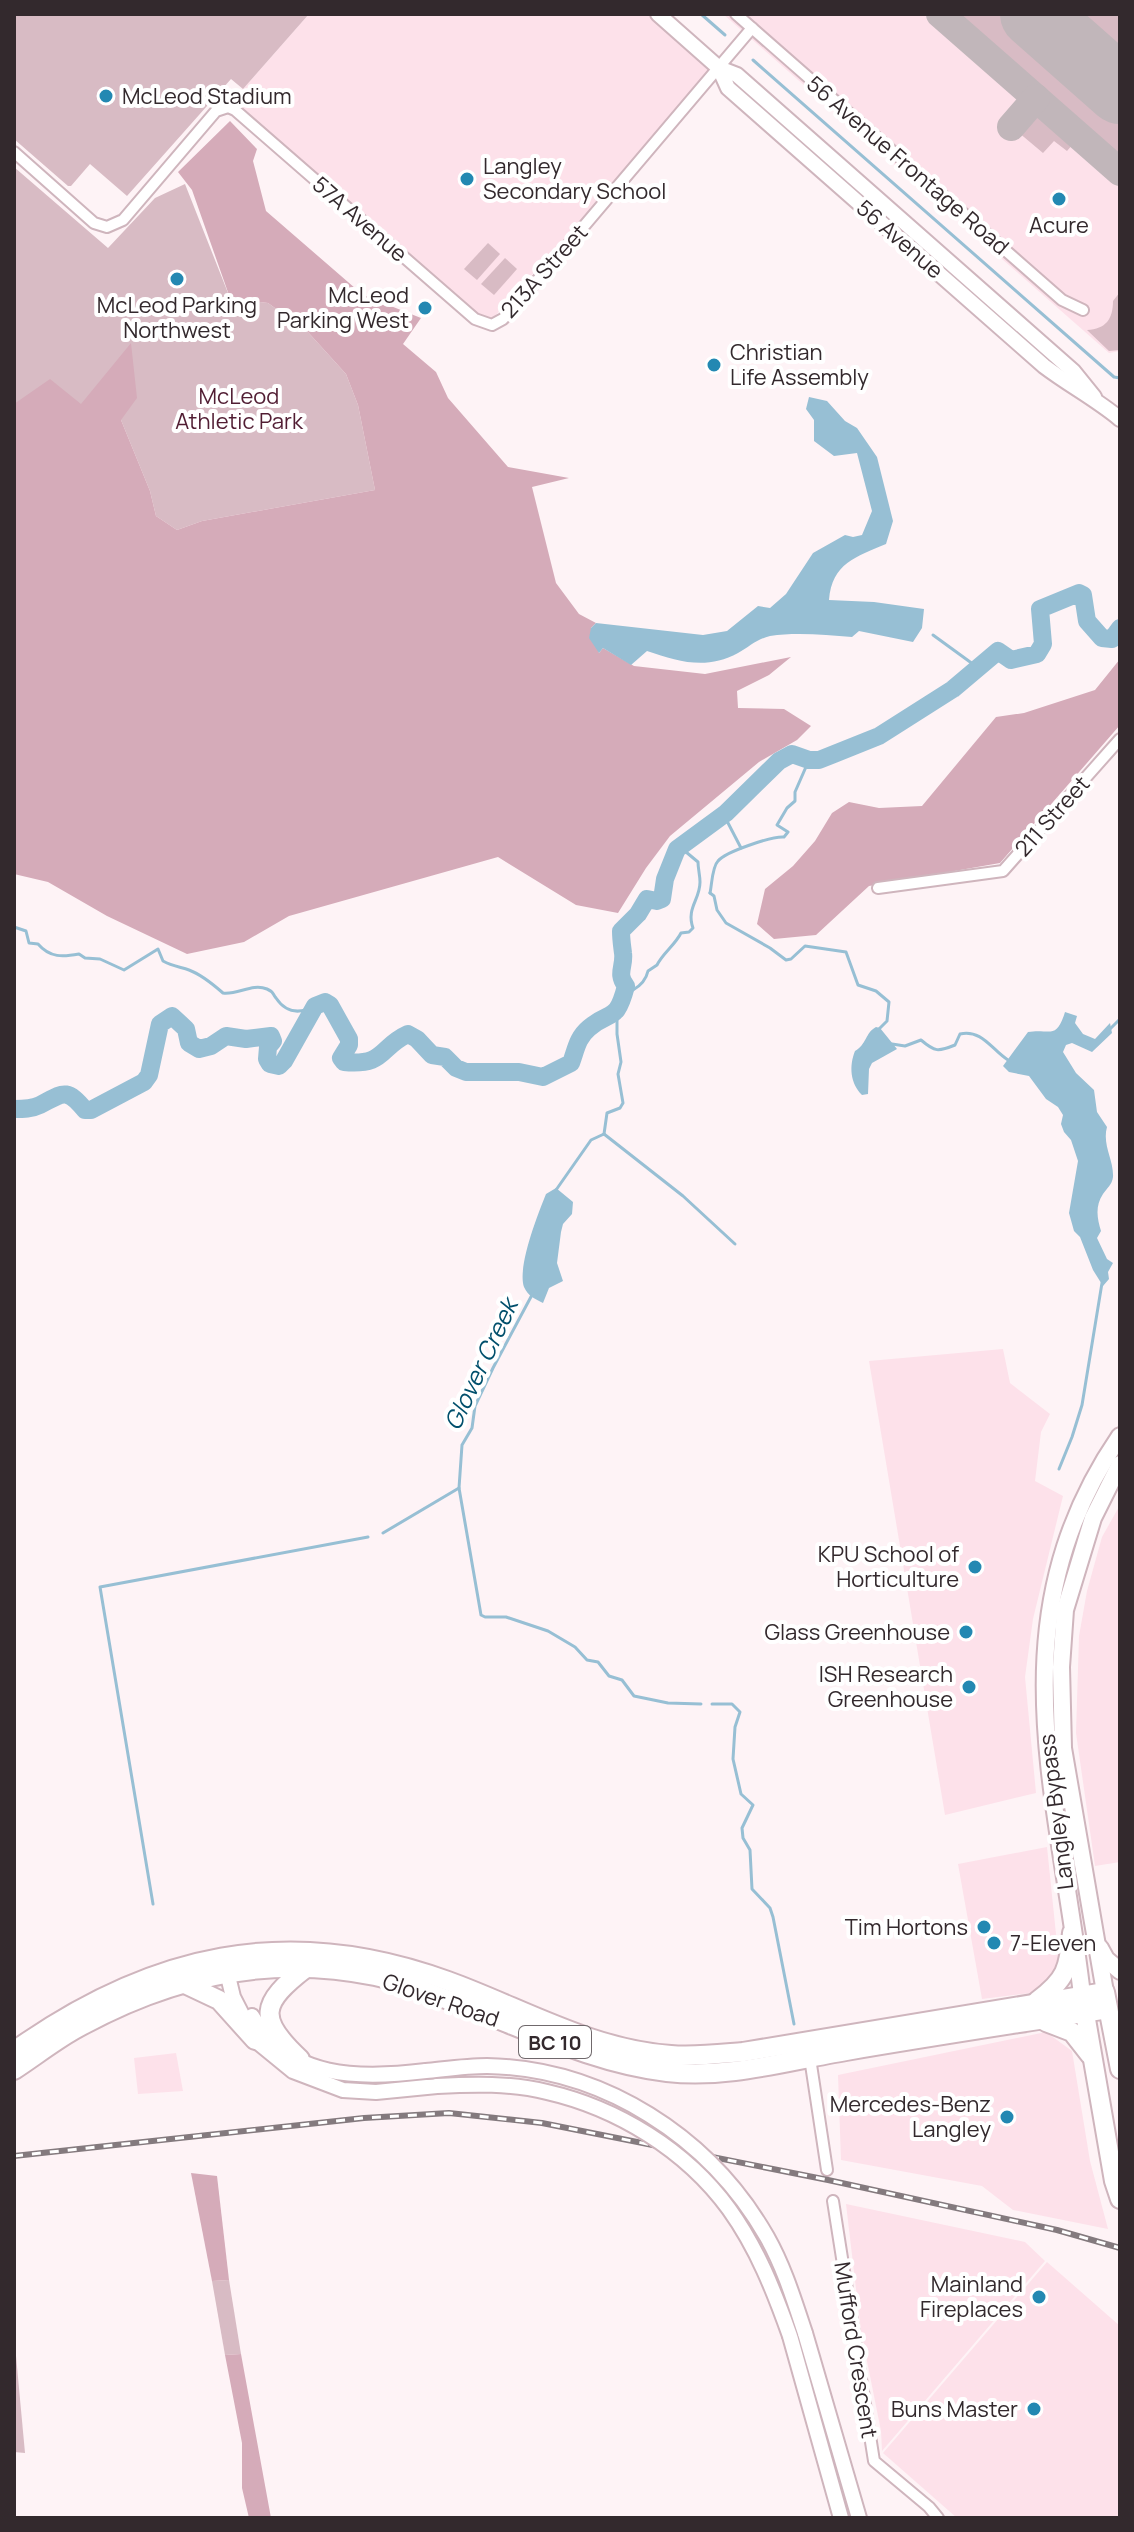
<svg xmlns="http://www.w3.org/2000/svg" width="1134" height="2532" font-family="Manrope,sans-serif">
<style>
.built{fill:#fde1ea}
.green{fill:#d8bbc4}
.forest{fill:#d5abb9}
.water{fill:#97bfd4}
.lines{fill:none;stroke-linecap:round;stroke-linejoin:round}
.stream{stroke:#97bfd4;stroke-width:3}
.river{stroke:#97bfd4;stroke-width:18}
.taxiway{stroke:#c1b6ba;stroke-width:28}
.runway{stroke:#c1b6ba;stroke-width:68}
.street-casing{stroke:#cfb5bd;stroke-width:14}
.secondary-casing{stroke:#cfb5bd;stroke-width:18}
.primary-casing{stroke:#cfb5bd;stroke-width:20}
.highway-casing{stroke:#cfb5bd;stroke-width:22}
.street{stroke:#fff;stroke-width:10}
.secondary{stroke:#fff;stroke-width:14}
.primary{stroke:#fff;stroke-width:16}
.highway{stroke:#fff;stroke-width:18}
.rail-casing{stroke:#847a7e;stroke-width:6}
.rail{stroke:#fff;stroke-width:3;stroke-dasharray:9;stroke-linecap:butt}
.secondary-bridge-casing{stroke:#cfb5bd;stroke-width:18;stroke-linecap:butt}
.secondary-bridge{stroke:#fff;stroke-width:14}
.poi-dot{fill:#2388b2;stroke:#fff;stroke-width:3}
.labels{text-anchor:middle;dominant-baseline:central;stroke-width:8;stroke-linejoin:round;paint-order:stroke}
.shield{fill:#fff;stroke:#70696c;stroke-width:2}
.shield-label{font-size:20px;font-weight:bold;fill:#33292d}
.poi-label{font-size:22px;fill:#33292d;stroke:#fff;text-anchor:end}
.street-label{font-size:22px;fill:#33292d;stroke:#fff}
.park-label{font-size:22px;fill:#511d33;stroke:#fff}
.water-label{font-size:24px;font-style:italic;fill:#004f6c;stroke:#fff}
</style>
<rect width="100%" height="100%" fill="#fef3f6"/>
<g class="built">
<path d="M309 14H667L722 63 487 325 235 110 243 89Z"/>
<path d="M723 14H1120V351L1109 353Z"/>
<path d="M1003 1349 1010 1383 1050 1414 1041 1432 1035 1481 1063 1496 1033 1619 1025 1677 1036 1793 945 1815 869 1361Z"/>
<path d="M1120 1505V1862L1095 1866 1076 1733 1079 1636 1087 1591 1102 1537Z"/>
<path d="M1047 1847 1059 1963 1038 1992 982 1999 958 1864Z"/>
<path d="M1046 2032 1072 2051 1090 2161 1108 2229 1013 2210 982 2186 841 2160 838 2075Z"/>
<path d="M176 2053 183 2091 138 2094 134 2058Z"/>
<path d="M846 2204 1025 2242 1045 2261 882 2451 881 2431 861 2331Z"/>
<path d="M1047 2262 1120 2326V2518H957L883 2453Z"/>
</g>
<g class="green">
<path d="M14 14H309L243 89 231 79 127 196 90 164 71 186H68L14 139Z"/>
<path d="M948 14H1006L1120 114V165Z"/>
<path d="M1060 14H1120V67Z"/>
<path d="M1033 108 1073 144 1067 151 1054 141 1043 153 1018 132 1017 126Z"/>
<path d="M14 167 108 248 155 198 185 184 230 298 268 303 307 331 346 374 358 405 375 490 202 521 177 530 156 516 150 491 121 420 81 405H14Z"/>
<path d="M488 243 500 254 477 280 464 269Z"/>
<path d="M505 258 517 269 494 295 481 284Z"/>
<path d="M1120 292V350L1109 351 1087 330C1106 329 1113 319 1113 301Z"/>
<path d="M229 2280 241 2354 225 2355 212 2281Z"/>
<path d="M14 2344 15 2345 25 2453 14 2452Z"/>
</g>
<g class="forest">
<path d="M230 121 257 149 253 161 266 211 363 295 421 318 403 344 436 372 448 398 508 467 569 478 532 487 556 583 579 614 596 623 591 628 599 653 603 648 634 666 705 674 791 657 769 675 737 691 738 708 784 709 811 726 797 740 759 762 670 836 646 868 618 913 576 905 498 857 289 916 244 942 187 954 107 916 48 882 14 874V404L50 379 81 404 131 343 137 398 121 420 150 491 156 516 177 530 202 521 375 490 358 405 346 374 307 331 268 303 230 298 192 190 178 172Z"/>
<path d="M1120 659V725L1000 863 869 886 816 935 774 939 757 924 765 889 793 866 815 841 832 813 849 802 879 808 922 806 996 717 1024 713 1095 690Z"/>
<path d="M191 2173 217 2176 229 2280 212 2281Z"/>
<path d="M241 2354 271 2518H249L242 2488V2443L225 2355Z"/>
</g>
<g class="water">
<path d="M809 397 827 401 845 421 857 428 877 457 893 521 886 544C856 557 832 563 829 600L874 602 924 609 922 628 913 642 859 631 852 637C826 635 796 632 770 636 757 639 749 647 738 653 707 670 679 662 647 651L631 665 603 648 599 653 589 638 591 628 596 623 703 635 727 631 758 606 770 608 786 594 813 553 845 535 853 537 862 535 872 511 857 453 834 456 814 441V420L806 409Z"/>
<path d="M1065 1012 1077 1016 1075 1023 1083 1034 1095 1039 1110 1023 1112 1033 1092 1052 1072 1043 1066 1045 1063 1052 1076 1073 1094 1090 1097 1112 1107 1127C1102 1145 1114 1160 1113 1177 1112 1185 1107 1188 1103 1194 1095 1206 1097 1218 1101 1231L1097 1238 1107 1259 1113 1263 1108 1272 1109 1279 1103 1286 1093 1270 1080 1237 1074 1231 1069 1213 1078 1161 1071 1140 1064 1132 1061 1124 1063 1115 1058 1107 1046 1099 1029 1076 1009 1072 1003 1066 1028 1032C1050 1028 1056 1041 1065 1012Z"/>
<path d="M876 1027 880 1028 897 1049 872 1063 869 1069 868 1094 862 1095C850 1083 849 1066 855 1051 867 1044 865 1033 876 1027Z"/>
<path d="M556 1188 573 1202 572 1214 563 1224 561 1232 557 1263 563 1281 549 1288 543 1303C535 1299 528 1296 524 1287 517 1267 538 1214 546 1194Z"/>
</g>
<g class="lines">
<g class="stream">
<path d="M701 14 725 35"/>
<path d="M753 60 1114 377 1120 378"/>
<path d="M933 635 977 667"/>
<path d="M726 813 727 821 741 848"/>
<path d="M710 893 714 896 717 910 726 923 770 948 786 960 791 959 805 946 846 952 858 985 876 991 889 1002 887 1021 878 1030"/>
<path d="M710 893C712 884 712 867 718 861 725 852 772 836 784 837L788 832 777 825 787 808 795 801V792L809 760"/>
<path d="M14 927 26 931 29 943 38 944C50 958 63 957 79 954L85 958 100 959 124 970 158 949 163 961C172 966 180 967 189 970 200 974 215 986 223 993 238 995 252 983 267 989 274 992 272 993 276 998 286 1013 300 1014 315 1006"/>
<path d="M626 986 633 990C640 986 646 980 648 971L657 965C663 953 675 945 681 933L689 932 693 928C686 908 700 900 700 882 700 875 698 869 698 862L680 847"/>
<path d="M1110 1029 1120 1019"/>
<path d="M892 1044 905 1046 921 1040C935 1052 938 1052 955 1045L960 1034C982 1029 992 1050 1008 1060"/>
<path d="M604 1134 683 1196 735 1244"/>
<path d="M604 1134 607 1113 620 1108 623 1103 618 1074 621 1062 617 1034V1011"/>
<path d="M556 1190 591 1140 604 1134"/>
<path d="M533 1293 493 1368 475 1406 472 1428 462 1445 459 1488 481 1615 485 1617H506L548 1631 575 1647 587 1660 598 1662 609 1676 622 1680 634 1696 668 1703 701 1704"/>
<path d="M1059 1469 1072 1437 1082 1405 1102 1283"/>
<path d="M383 1533 459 1488"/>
<path d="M712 1704H732L740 1712 735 1727 733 1759 741 1794 753 1805 742 1828 743 1838 750 1850 752 1889 770 1908 773 1917 794 2024"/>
<path d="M153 1904 100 1587 368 1537"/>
</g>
<path class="river" d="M14 1109C23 1109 32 1109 40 1105 63 1093 66 1087 85 1110H91L144 1082 149 1075 160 1024 172 1016 186 1029 189 1043 199 1049 211 1046 226 1036 246 1039 271 1036 273 1041 268 1047 267 1059 270 1064 279 1066 284 1061 315 1006 325 1002 330 1005 349 1039V1045L341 1058 344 1062C386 1066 379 1047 408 1034L417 1039 432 1055 445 1057 456 1068 466 1072H519L543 1077 571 1063C576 1050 577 1038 589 1028 611 1009 616 1024 626 986 616 974 625 966 623 953 622 945 621 939 621 931L638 914 647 899 657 901 662 899 665 879 677 849 726 813 779 761 792 754 809 760H819L879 736 953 689 998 651 1011 660 1037 654 1043 644 1040 609 1079 593 1083 595 1087 621 1102 638 1112 639 1120 628"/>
<g class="taxiway">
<path d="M940 14 1120 172"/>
<path d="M1011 127 1036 98"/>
</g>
<path class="runway" d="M1034 14 1120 90"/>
<defs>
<g id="street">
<path d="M736 14 1062 300 1083 310"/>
<path d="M14 152 94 223 107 227 123 220 216 111 228 107 235 110 475 319 492 325 503 319 551 265 752 28"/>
<path d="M878 888 1003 871 1120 739"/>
<path d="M810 2058 827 2170"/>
<path d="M833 2201 874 2461 929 2507 938 2518"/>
</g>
<g id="secondary">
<path d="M658 14 719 68 737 75 1073 371 1094 397"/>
<path d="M719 68 728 88 1044 366C1069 385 1096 399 1120 419"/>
<path d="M227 1964V1972L233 1997 255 2040 293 2071 343 2090 376 2092 437 2086"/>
<path d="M252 2016C289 2080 361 2079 426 2071"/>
<path d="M805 2333 859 2518"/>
<path d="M790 2336 841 2518"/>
</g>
<g id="primary">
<path d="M1100 1948 1106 1959 1120 1971"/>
<path d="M1105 1992 1063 1748 1061 1667 1065 1610 1093 1518 1120 1464"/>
<path d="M1082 1995C1059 1795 994 1620 1120 1436"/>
</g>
<g id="highway">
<path d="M183 1983 219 2000 255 2040"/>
<path d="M1037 2001C1067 1979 1068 1969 1072 1933"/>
<path d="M1083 2002 1114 2181 1120 2199"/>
<path d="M1046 2022 1072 2032 1090 2055"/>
<path d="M14 2051C150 1954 287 1922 448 1981 520 2007 592 2050 671 2055 695 2057 719 2054 743 2052L1105 1992 1120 2069"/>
<path d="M300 2059C257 2019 260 2003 306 1968"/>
<path d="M14 2070C34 2057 53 2042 74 2030 168 1977 269 1954 375 1976 407 1983 437 1996 467 2007 532 2032 597 2064 667 2072 728 2079 786 2061 846 2051 933 2036 1021 2023 1108 2009"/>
</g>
</defs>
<use href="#street" class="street-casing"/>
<use href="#secondary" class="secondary-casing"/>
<use href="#primary" class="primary-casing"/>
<use href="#highway" class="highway-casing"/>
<use href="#street" class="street"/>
<use href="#secondary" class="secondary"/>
<use href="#primary" class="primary"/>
<use href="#highway" class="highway"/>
<defs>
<path id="rail" d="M14 2156 364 2118 449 2113 542 2123 828 2180 1057 2230 1120 2248"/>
</defs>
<use href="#rail" class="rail-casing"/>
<use href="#rail" class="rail"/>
<defs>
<g id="secondary-bridge">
<path d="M426 2071C446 2069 467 2066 487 2066 603 2068 710 2137 767 2237 784 2267 794 2300 805 2333"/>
<path d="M437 2086C473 2084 511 2083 547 2092 617 2108 686 2150 729 2209 757 2248 774 2291 790 2336"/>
</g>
</defs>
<use href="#secondary-bridge" class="secondary-bridge-casing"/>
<use href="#secondary-bridge" class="secondary-bridge"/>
</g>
<g class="poi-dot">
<circle cx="106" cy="96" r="8"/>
<circle cx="467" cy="179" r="8"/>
<circle cx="1059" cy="199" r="8"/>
<circle cx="177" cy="279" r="8"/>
<circle cx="425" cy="308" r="8"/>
<circle cx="714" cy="365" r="8"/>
<circle cx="975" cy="1567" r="8"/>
<circle cx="966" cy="1632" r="8"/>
<circle cx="969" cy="1687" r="8"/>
<circle cx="984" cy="1927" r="8"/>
<circle cx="994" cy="1943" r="8"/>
<circle cx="1007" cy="2117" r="8"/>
<circle cx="1039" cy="2297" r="8"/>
<circle cx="1034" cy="2409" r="8"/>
</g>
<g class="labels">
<rect class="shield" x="519" y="2026" width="72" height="32" rx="6"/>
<g class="shield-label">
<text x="555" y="2042">BC 10</text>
</g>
<g class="poi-label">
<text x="122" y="96" text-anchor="start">McLeod Stadium</text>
<text x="483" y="166" text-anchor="start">Langley<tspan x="483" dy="25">Secondary School</tspan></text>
<text x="1059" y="225" text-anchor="middle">Acure</text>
<text x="409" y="295">McLeod<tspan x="409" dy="25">Parking West</tspan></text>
<text x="177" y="305" text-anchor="middle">McLeod Parking<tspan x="177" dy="25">Northwest</tspan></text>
<text x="730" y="352" text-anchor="start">Christian<tspan x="730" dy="25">Life Assembly</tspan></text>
<text x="959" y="1554">KPU School of<tspan x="959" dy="25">Horticulture</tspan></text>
<text x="950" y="1632">Glass Greenhouse</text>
<text x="953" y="1674">ISH Research<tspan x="953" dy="25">Greenhouse</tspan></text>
<text x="968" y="1927">Tim Hortons</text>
<text x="1010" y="1943" text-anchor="start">7-Eleven</text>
<text x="991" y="2104">Mercedes-Benz<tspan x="991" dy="25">Langley</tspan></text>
<text x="1023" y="2284">Mainland<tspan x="1023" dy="25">Fireplaces</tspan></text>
<text x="1018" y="2409">Buns Master</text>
</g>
<g class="street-label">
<text transform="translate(908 165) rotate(41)">56 Avenue Frontage Road</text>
<text transform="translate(360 219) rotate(41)">57A Avenue</text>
<text transform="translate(900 239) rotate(41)">56 Avenue</text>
<text transform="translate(544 271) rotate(-48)">213A Street</text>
<text transform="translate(1052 816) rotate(-48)">211 Street</text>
<text transform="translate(1056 1812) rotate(-97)">Langley Bypass</text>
<text transform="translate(441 2000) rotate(19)">Glover Road</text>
<text transform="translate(856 2350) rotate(81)">Mufford Crescent</text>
</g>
<g class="park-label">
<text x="239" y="396">McLeod<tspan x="239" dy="25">Athletic Park</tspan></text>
</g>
<g class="water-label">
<text transform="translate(480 1364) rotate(-65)">Glover Creek</text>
</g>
</g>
<rect width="1134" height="2532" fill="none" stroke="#33292d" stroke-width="32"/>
</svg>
